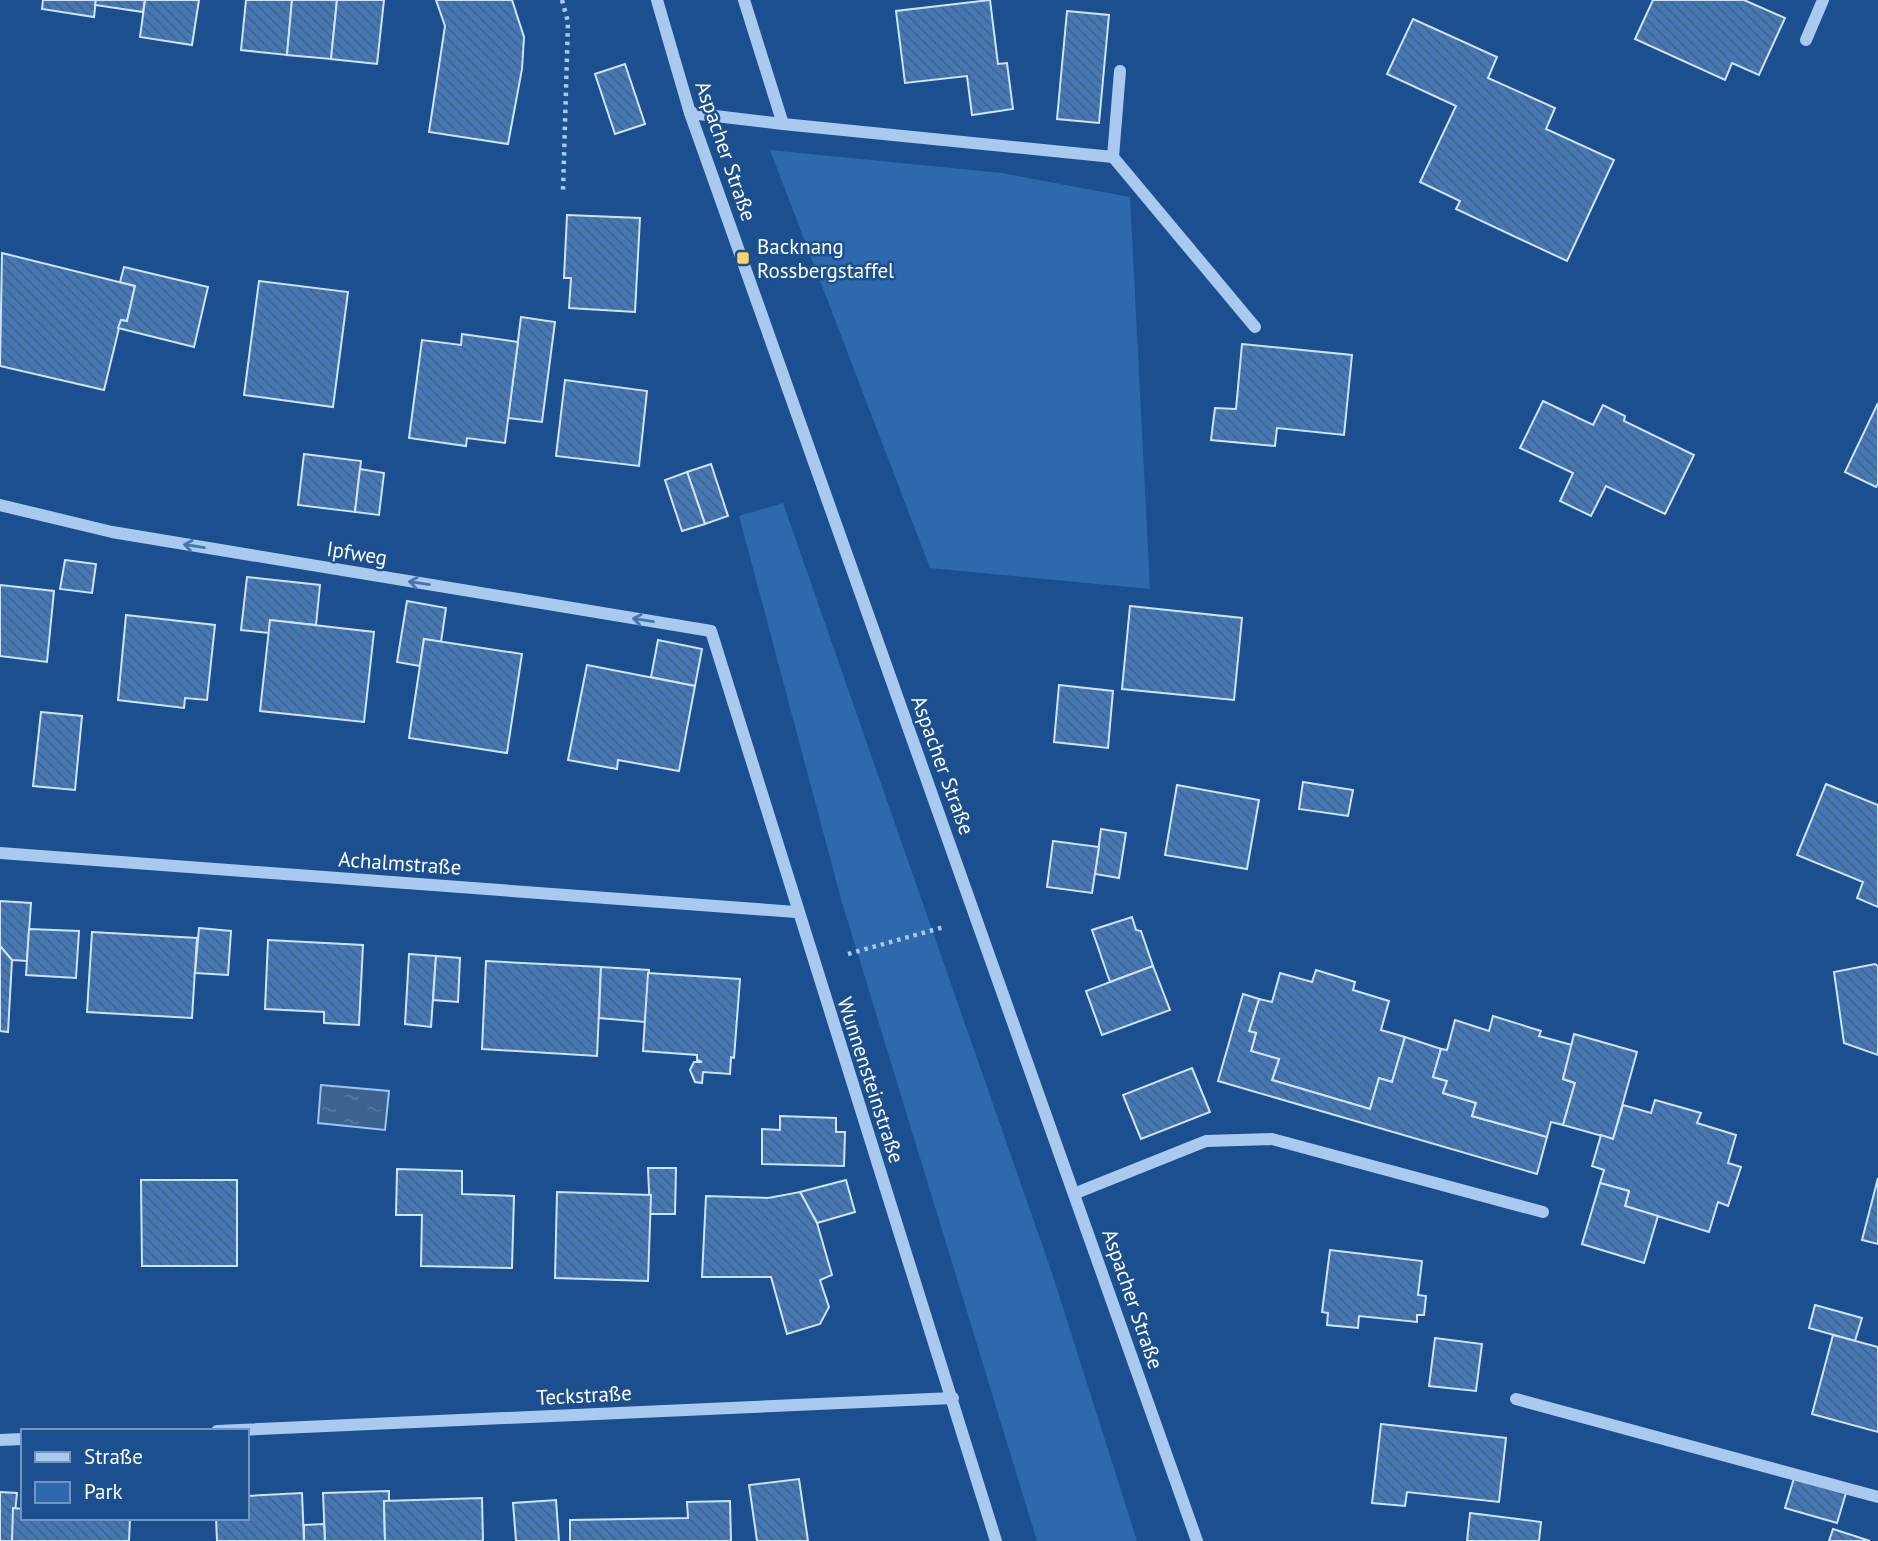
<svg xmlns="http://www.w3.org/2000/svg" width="1878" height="1541" font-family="'PT Sans',sans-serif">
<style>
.green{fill:#2e69ad}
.water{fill:url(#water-ripples);stroke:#9cc4f0;stroke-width:2}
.building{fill:url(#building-back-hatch);stroke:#cfe3fa;stroke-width:2}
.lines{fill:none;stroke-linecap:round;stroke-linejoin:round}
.path{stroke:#a9c9ee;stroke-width:4.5;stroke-dasharray:3.5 5;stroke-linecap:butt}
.minor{stroke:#a9c9ee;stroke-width:12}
.oneway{stroke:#4674ac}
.poi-dot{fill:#ffd166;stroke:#1b4f8f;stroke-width:2.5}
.labels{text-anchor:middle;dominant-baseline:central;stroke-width:5;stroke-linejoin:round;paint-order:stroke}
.street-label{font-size:21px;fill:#fff;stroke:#1b4f8f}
.poi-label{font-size:21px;fill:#fff;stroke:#1b4f8f;text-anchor:start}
</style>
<defs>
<pattern id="water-ripples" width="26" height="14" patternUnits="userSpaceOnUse" patternTransform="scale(1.75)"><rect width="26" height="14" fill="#3c6290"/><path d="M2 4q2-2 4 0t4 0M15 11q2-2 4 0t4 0" fill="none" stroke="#597aa1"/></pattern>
<pattern id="building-back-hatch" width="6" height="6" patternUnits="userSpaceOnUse" patternTransform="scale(1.75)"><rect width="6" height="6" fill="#4478b7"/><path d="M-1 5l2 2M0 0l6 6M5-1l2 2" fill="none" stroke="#486282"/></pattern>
</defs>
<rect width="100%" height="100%" fill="#1b4f8f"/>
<g class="green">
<path d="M770 150 1002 173 1130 197 1150 589 930 568Z"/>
<path d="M783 503 1052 1273 1137 1541H1037L841 899 739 516Z"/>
</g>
<path class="water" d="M321 1085 389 1091 385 1130 318 1123Z"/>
<g class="building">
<path d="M43 0H96L94 17 42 9Z"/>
<path d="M96 0H145L143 12 95 5Z"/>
<path d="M145 0H199L192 45 140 37Z"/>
<path d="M246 0H292L287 55 241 50Z"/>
<path d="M292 0H337L331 59 287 55Z"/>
<path d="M337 0H384L377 64 331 59Z"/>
<path d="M436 0H512L524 37 522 69 508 144 429 132 445 26Z"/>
<path d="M990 0 998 64 1007 63 1013 109 972 115 967 76 905 83 896 11Z"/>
<path d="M1653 0H1744L1785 18 1759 75 1732 63 1725 80 1635 39Z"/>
<path d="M1067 11 1109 15 1099 123 1057 119Z"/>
<path d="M1413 19 1497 57 1488 78 1555 108 1546 129 1614 160 1567 261 1456 209 1460 201 1420 182 1456 106 1387 74Z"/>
<path d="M625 64 645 124 615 134 595 74Z"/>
<path d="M567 215 640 218 635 312 569 308 571 278H564Z"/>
<path d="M2 253 135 286 127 321 121 320 104 390 0 366Z"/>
<path d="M124 267 208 287 194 347 118 328 121 320 127 321 135 286 120 282Z"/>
<path d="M259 281 348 292 333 407 244 395Z"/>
<path d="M521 317 555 322 542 422 508 418Z"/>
<path d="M462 334 518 342 505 443 467 438 466 446 409 438 422 340 461 345Z"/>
<path d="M1242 344 1352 355 1344 435 1277 428 1275 446 1211 440 1215 408 1236 409Z"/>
<path d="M565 380 647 391 639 466 556 456Z"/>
<path d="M1543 401 1593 425 1603 405 1625 416 1624 421 1694 455 1665 514 1606 486 1591 516 1560 501 1573 473 1520 448Z"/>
<path d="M1878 403V484L1876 487 1845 472Z"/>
<path d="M304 454 361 461 355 512 298 505Z"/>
<path d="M711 464 728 516 705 524 687 472Z"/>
<path d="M360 469 384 473 379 515 355 512Z"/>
<path d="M687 472 705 524 682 531 665 480Z"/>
<path d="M65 560 96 564 92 593 60 589Z"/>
<path d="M247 577 320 585 316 625 270 620 269 633 241 630Z"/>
<path d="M0 585 54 591 47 662 0 656Z"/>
<path d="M407 601 446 608 441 642 424 639 420 666 397 662Z"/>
<path d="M1130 606 1242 618 1234 700 1122 689Z"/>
<path d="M126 615 215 625 207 700 185 698 184 708 118 700Z"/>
<path d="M270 620 374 632 364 722 260 711Z"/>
<path d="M424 639 522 654 507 753 409 738Z"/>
<path d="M658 640 702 649 695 686 651 677Z"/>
<path d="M587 665 695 686 679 771 618 760 617 769 568 760Z"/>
<path d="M1059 685 1113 691 1108 748 1054 742Z"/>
<path d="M41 712 82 716 75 790 33 786Z"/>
<path d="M1303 782 1353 790 1348 816 1299 809Z"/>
<path d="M1826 784 1878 805V907L1857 898 1863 882 1797 855Z"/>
<path d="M1177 785 1259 800 1247 869 1165 855Z"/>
<path d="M1101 829 1126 833 1119 878 1095 874Z"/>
<path d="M1053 841 1099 847 1092 893 1047 887Z"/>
<path d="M0 901 31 903 27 961 12 960 0 946Z"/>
<path d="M1132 917 1136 930 1141 931 1153 966 1110 982 1092 930Z"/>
<path d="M199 928 231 931 228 975 195 973Z"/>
<path d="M29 929 79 931 76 978 26 975Z"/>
<path d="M92 932 197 938 192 1018 87 1012Z"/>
<path d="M268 940 363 945 359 1025 324 1023V1012L265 1009Z"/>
<path d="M0 946 12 960 8 1032 0 1031Z"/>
<path d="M409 954 436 956 431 1027 405 1024Z"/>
<path d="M436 956 460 958 458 1002 433 1000Z"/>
<path d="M486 961 601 967 597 1056 482 1049Z"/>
<path d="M1875 964 1878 966V1055L1844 1043 1834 972Z"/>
<path d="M1153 966 1170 1010 1102 1035 1086 991Z"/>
<path d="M601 967 649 970 645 1022 599 1018Z"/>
<path d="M1316 970 1355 982 1353 990 1389 1001 1381 1030 1405 1037 1392 1082 1379 1078 1370 1109 1272 1080 1279 1059 1251 1051 1256 1033 1249 1031 1259 999 1272 1002 1280 973 1312 982Z"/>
<path d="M648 973 740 979 734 1058 731 1057 730 1074 703 1072 702 1083 695 1082 690 1070 694 1062H702L697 1060V1055L643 1051Z"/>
<path d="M1243 994 1259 999 1249 1031 1256 1033 1251 1051 1279 1059 1272 1080 1370 1109 1379 1078 1392 1082 1405 1037 1441 1049 1433 1077 1447 1081 1443 1093 1476 1103 1472 1116 1547 1137 1537 1174 1218 1081Z"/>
<path d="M1493 1016 1541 1031 1539 1036 1572 1045 1563 1079 1575 1083 1563 1125 1551 1122 1547 1137 1472 1116 1476 1103 1443 1093 1447 1081 1433 1077 1441 1049 1447 1050 1455 1020 1489 1031Z"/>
<path d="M1574 1034 1637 1052 1613 1139 1563 1125 1575 1083 1563 1079Z"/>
<path d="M1192 1068 1210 1112 1141 1139 1123 1095Z"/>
<path d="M1655 1100 1701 1113 1697 1123 1736 1135 1728 1163 1741 1167 1728 1206 1718 1202 1709 1232 1625 1206 1629 1191 1600 1183 1604 1170 1592 1166 1601 1135 1613 1139 1623 1105 1651 1113Z"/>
<path d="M780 1116 836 1118V1132H845L844 1166 762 1164V1129L780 1130Z"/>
<path d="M648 1168H676L675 1214H650Z"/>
<path d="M397 1169 462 1171V1194L514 1196 512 1268 421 1266 422 1215H396Z"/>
<path d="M1878 1178V1244L1862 1240Z"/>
<path d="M141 1180H237V1266H142Z"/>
<path d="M846 1180 855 1212 817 1223 800 1192Z"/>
<path d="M1600 1183 1629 1191 1625 1206 1658 1216 1644 1263 1582 1244Z"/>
<path d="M557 1192 651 1195 648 1281 555 1278Z"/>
<path d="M800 1192 817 1223 832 1275 820 1280 829 1307 820 1324 787 1334 771 1277H702L706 1196 768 1198Z"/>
<path d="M1330 1250 1422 1261 1418 1295 1426 1296 1424 1315H1417V1322L1359 1316 1358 1328 1327 1325 1328 1313 1322 1312Z"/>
<path d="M1815 1305 1862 1318 1855 1341 1809 1328Z"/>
<path d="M1833 1335 1878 1347V1432L1812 1414Z"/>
<path d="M1435 1338 1482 1344 1476 1391 1429 1386Z"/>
<path d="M1381 1424 1506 1438 1499 1502 1407 1492 1405 1506 1372 1503Z"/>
<path d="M1794 1478 1846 1493 1837 1523 1785 1508Z"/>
<path d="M799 1479 808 1541H757L749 1485Z"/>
<path d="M389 1491V1501H384L385 1541H325L323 1493Z"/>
<path d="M0 1492 17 1493 12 1541H0Z"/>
<path d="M302 1493 304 1541H217L216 1518H247V1496Z"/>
<path d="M482 1498 483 1541H385L384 1501Z"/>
<path d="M556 1500 559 1541H516L513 1503Z"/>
<path d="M730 1501 731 1541H570V1520L688 1518 687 1502Z"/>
<path d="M13 1508 23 1509V1518H130L129 1541H12Z"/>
<path d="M1470 1513 1541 1522 1539 1541H1467Z"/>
<path d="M324 1524 325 1541H304V1525Z"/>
<path d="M1833 1529 1870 1541H1829Z"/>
</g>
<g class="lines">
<g class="path">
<path d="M562 0 568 22 563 191"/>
<path d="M848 954 944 927"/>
</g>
<g class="minor">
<path d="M657 0 690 113 1197 1541"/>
<path d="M1806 40 1823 0"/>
<path d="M690 113 783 124 744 0"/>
<path d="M783 124 1113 157 1120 71"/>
<path d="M1113 157 1255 327"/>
<path d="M0 505 112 532 711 631 996 1541"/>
<path d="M0 853 796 912"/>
<path d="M1076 1193 1206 1141 1272 1139 1543 1212"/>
<path d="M1516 1399 1878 1497"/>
<path d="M217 1431 953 1398"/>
<path d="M0 1440 23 1439"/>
</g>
</g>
<defs><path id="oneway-shaft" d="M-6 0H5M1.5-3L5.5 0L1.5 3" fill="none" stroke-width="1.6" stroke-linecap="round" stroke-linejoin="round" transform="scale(1.75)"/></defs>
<g class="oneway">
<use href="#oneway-shaft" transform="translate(194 546) rotate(-171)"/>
<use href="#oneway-shaft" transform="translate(419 583) rotate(-171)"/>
<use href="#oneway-shaft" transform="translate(643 620) rotate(-171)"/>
</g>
<rect class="poi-dot" x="736" y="251" width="14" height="14" rx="3.5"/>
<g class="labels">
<g class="street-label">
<text transform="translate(726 151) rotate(71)">Aspacher Straße</text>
<text transform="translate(357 553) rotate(9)">Ipfweg</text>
<text transform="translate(943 765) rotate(70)">Aspacher Straße</text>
<text transform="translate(400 863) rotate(4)">Achalmstraße</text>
<text transform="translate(871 1080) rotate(72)">Wunnensteinstraße</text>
<text transform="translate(1133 1299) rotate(71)">Aspacher Straße</text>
<text transform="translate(584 1395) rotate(-3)">Teckstraße</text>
</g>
<g class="poi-label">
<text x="757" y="246">Backnang<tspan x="757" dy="24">Rossbergstaffel</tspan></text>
</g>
</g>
<rect x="21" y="1429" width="228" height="91" fill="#1b4f8f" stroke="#7695bc" stroke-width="2"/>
<rect x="35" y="1452" width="35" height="10" fill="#a9c9ee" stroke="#7695bc" stroke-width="2"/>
<text x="84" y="1464" font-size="21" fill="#ffffff">Straße</text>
<rect x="35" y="1482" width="35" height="21" fill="#2e69ad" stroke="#7695bc" stroke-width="2"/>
<text x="84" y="1499" font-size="21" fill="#ffffff">Park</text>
</svg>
